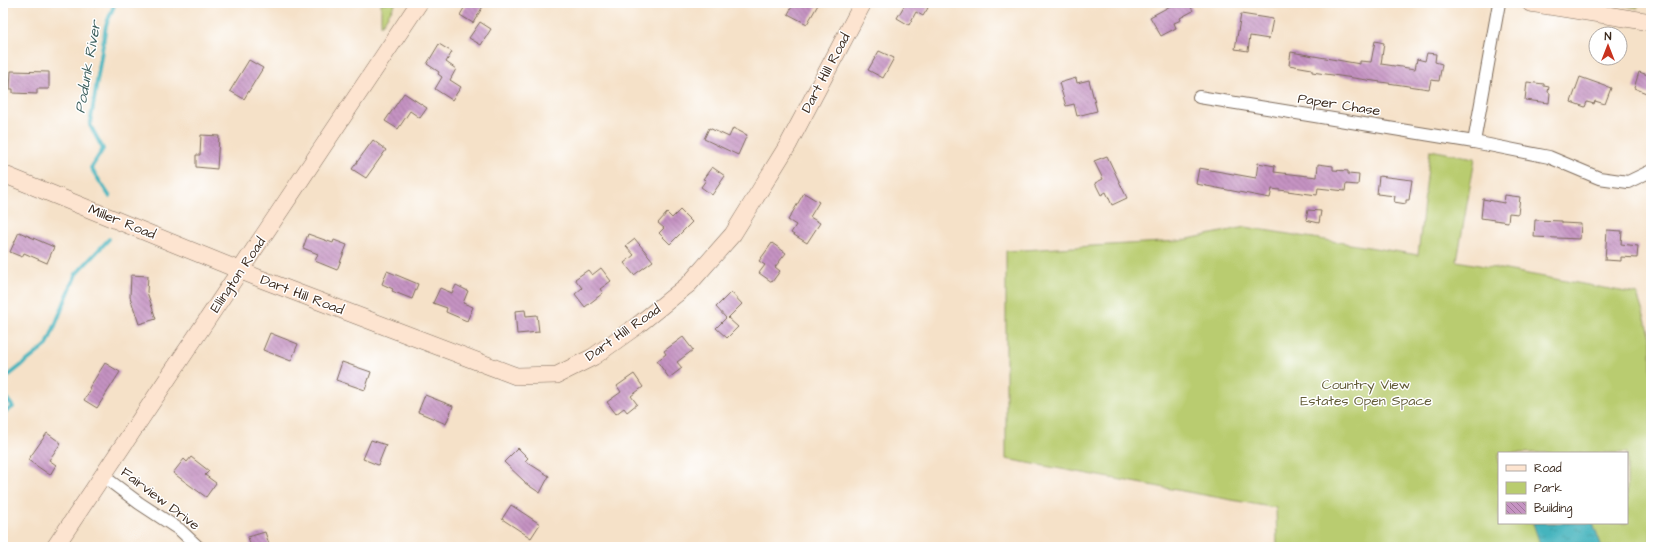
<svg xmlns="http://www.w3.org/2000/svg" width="1654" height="550" font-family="'Architects Daughter',sans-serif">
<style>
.park{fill:#b9cc6f;stroke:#7a7b46;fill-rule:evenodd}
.water{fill:url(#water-ripples);stroke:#406f6e}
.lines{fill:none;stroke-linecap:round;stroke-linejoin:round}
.stream{stroke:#45b4bd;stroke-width:4}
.building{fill:url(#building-back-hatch)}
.street-casing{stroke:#7c6a5a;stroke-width:14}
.secondary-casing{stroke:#7c6a5a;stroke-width:18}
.street{stroke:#fff;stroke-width:12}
.secondary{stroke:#fde4d0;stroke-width:17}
.labels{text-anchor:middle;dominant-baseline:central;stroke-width:3;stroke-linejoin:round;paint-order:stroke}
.street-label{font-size:14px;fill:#3b2a1e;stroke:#fff}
.park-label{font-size:14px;fill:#615b36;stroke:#fff}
.water-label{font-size:15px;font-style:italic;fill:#3f615e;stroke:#fff}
</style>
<defs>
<pattern id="water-ripples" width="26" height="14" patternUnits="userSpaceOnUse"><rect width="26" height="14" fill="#45b4bd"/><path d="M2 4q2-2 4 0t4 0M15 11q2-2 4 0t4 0" fill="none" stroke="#3b9399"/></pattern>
<pattern id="building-back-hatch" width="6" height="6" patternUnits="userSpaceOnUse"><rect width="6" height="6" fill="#c593c2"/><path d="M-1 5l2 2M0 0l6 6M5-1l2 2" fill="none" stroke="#a1789d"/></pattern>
</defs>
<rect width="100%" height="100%" fill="#fff"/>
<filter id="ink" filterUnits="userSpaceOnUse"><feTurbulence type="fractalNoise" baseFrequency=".025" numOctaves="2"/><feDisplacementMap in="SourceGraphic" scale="8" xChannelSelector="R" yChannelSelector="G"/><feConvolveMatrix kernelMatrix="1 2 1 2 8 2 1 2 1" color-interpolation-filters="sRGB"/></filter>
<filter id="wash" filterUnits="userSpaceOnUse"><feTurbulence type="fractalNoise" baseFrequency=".012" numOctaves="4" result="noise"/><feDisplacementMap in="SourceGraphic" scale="16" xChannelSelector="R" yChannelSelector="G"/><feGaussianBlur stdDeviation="0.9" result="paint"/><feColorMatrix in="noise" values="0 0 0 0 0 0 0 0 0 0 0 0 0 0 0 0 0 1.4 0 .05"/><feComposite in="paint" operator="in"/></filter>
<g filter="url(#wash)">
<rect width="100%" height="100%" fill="#f5e1c8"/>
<g class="park">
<path d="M381 3H396L381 26Z"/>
<path d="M1611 3H1639L1638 8Z"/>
<path d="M1430 150 1475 158 1457 261 1637 294 1651 337V547H1277L1276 508 1006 459V251L1179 241 1245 227 1418 255ZM1499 453H1627V523H1499Z"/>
</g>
<path class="water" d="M1533 523H1593L1602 547H1541Z"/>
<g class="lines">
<g class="stream">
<path d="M110 197 91 168 103 149 90 125 106 25 115 3"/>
<path d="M3 380 47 345 76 274 109 239"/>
<path d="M3 394 13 407 3 413"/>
</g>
</g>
<g id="blocks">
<g class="building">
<path d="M467 3H485L473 23 460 15Z"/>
<path d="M794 3H819L807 24 788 14Z"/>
<path d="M899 3H922L921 4 928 8 923 16 916 12 909 25 897 18 904 6Z"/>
<path d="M1176 3H1189L1193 11 1180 18 1181 20 1174 23 1176 28 1161 36 1150 17Z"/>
<path d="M1241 14 1273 19 1269 39 1250 36 1248 51 1235 49Z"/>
<path d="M480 22 491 29 481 45 469 38Z"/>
<path d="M1375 41 1384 43 1381 64 1415 69 1417 59 1425 61 1427 53 1436 54 1435 62 1442 64 1439 81 1431 80 1429 89 1312 72V69L1289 65 1291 52 1360 64V61L1371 62Z"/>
<path d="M439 44 452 52 446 62 456 69 450 80 461 87 452 100 435 89 442 77 438 74 439 72 427 64Z"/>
<path d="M879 51 894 58 883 78 868 70Z"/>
<path d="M249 60 263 68 244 99 230 91Z"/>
<path d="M11 71 49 72V89H37V94L13 93V89H10Z"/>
<path d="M1639 72 1651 76V95L1634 88Z"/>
<path d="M1580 77 1611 88 1605 104 1595 101 1594 104 1587 102 1585 107 1571 102Z"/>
<path d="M1076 78 1077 83 1089 80 1097 111 1077 116 1074 104 1066 106 1059 83Z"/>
<path d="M1527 82 1544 84V86L1549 87 1548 92 1550 93 1549 103 1525 100Z"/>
<path d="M404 93 427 108 420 118 410 111 398 129 385 121Z"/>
<path d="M709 128 729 137 733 128 747 135 738 155 704 139Z"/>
<path d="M201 135 219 136 217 169 196 167V155H200Z"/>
<path d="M373 140 386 150 366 178 352 169Z"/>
<path d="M1107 156 1127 198 1112 205 1106 192 1101 195 1095 183 1103 179 1094 161Z"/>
<path d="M1258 163 1275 166 1274 172 1317 177 1318 164 1333 166V170L1348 171V174L1359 175 1358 185 1346 184 1345 191 1318 188 1317 195 1272 189 1270 198 1196 184 1199 168 1256 178Z"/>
<path d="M712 167 725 176 712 195 701 187 706 180 703 179Z"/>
<path d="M1379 176 1412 180 1409 200H1406V204L1394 202 1395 196 1377 194Z"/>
<path d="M804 193 819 202 810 217 820 223 807 243 791 233 796 225 788 220Z"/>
<path d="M1505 195 1520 197 1518 214 1509 213 1508 222 1481 218 1483 199 1504 203Z"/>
<path d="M680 210 692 222 670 244 659 233 664 228 658 223 667 213 672 218Z"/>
<path d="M1308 210 1321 211 1319 223 1306 220Z"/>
<path d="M1535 220 1562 221V223L1581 224 1580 239 1534 237Z"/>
<path d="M1607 230 1622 231 1621 244 1638 246 1637 258 1621 257V261L1605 260Z"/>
<path d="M19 232 54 247 47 263 24 253 22 257 10 252Z"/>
<path d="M308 234 333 243 334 240 347 245 337 270 315 261 318 254 303 248Z"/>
<path d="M635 239 653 261 634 275 624 263 634 255 626 246Z"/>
<path d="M772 243 786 253 775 267 780 271 772 282 759 273 765 265 759 261Z"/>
<path d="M601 268 611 281 600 289 603 293 585 307 575 294 582 288 575 279 588 270 592 275Z"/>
<path d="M387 271 418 284 412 299 392 291 393 289 382 284Z"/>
<path d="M131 275 148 276 147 292 156 319 139 324 130 297Z"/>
<path d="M456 285 468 291 463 303 473 307 467 321 446 312 447 308 433 303 440 288 452 293Z"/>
<path d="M731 292 742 304 728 318 738 327 727 338 716 328 726 318 716 307Z"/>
<path d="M525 310 526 316 537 315 539 332 517 334 515 311Z"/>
<path d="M270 333 298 344 291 361 263 350Z"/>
<path d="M683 337 693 350 677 362 682 368 669 378 657 361 666 354 664 351Z"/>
<path d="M342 362 371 372 365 390 336 380Z"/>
<path d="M105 363 120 372 97 408 84 400 91 389 89 388Z"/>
<path d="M634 374 643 387 631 396 637 404 627 412 624 408 616 414 607 402 621 392 617 386Z"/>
<path d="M425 395 453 406 446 424 418 412Z"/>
<path d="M47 433 61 443 49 460 56 465 50 475 28 460Z"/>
<path d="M371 440 386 445 378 465 363 459Z"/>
<path d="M518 448 528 458 525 461 549 476 540 493 525 483V482L504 462Z"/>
<path d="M191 457 209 471 205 475 216 483 206 497 173 473 184 459 187 462Z"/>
<path d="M511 505 540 524 531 538 502 519Z"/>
<path d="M265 532 270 547H251L248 537Z"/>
</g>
</g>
</g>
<g filter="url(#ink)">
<use href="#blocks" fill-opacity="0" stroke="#7c6a5a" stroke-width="1"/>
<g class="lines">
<defs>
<g id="street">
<path d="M1199 97 1474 142 1549 157 1599 178 1628 182 1651 171"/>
<path d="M1474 142 1499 3"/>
<path d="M103 476 139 503 180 530 198 547"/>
</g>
<g id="secondary">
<path d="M1530 3 1651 22"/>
<path d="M3 174 261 279 516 376 557 375 593 357 638 325 689 284 733 234 788 145 863 3"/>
<path d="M55 547 419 3"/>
</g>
</defs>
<use href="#street" class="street-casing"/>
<use href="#secondary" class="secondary-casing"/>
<use href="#street" class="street"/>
<use href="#secondary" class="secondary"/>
</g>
</g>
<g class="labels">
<g class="street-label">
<text transform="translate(826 73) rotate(-62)">Dart Hill Road</text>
<text transform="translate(1339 105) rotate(9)">Paper Chase</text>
<text transform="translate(122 222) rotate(22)">Miller Road</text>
<text transform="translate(238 275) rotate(-56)">Ellington Road</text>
<text transform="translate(302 295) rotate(21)">Dart Hill Road</text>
<text transform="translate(623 333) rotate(-35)">Dart Hill Road</text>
<text transform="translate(160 499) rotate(37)">Fairview Drive</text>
</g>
<g class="park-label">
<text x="1366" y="385">Country View<tspan x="1366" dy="16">Estates Open Space</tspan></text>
</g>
<g class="water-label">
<text transform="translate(88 67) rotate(-80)">Podunk River</text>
</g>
</g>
<rect width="1654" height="550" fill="none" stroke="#fff" stroke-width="16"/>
<rect x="1498" y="452" width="130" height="72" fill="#ffffff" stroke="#b1aaa5"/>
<rect x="1506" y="465" width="20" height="6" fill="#fde4d0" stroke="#b1aaa5"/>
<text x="1534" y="472" font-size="12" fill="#3b2a1e">Road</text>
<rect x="1506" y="482" width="20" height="12" fill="#b9cc6f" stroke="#b1aaa5"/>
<text x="1534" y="492" font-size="12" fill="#3b2a1e">Park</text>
<rect x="1506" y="502" width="20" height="12" fill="url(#building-back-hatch)" stroke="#b1aaa5"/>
<text x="1534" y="512" font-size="12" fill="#3b2a1e">Building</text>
<g transform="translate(1608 46)"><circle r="19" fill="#ffffff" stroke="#b1aaa5"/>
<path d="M0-3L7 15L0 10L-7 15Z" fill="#c8321e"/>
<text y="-6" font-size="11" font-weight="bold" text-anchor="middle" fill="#3b2a1e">N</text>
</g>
</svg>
